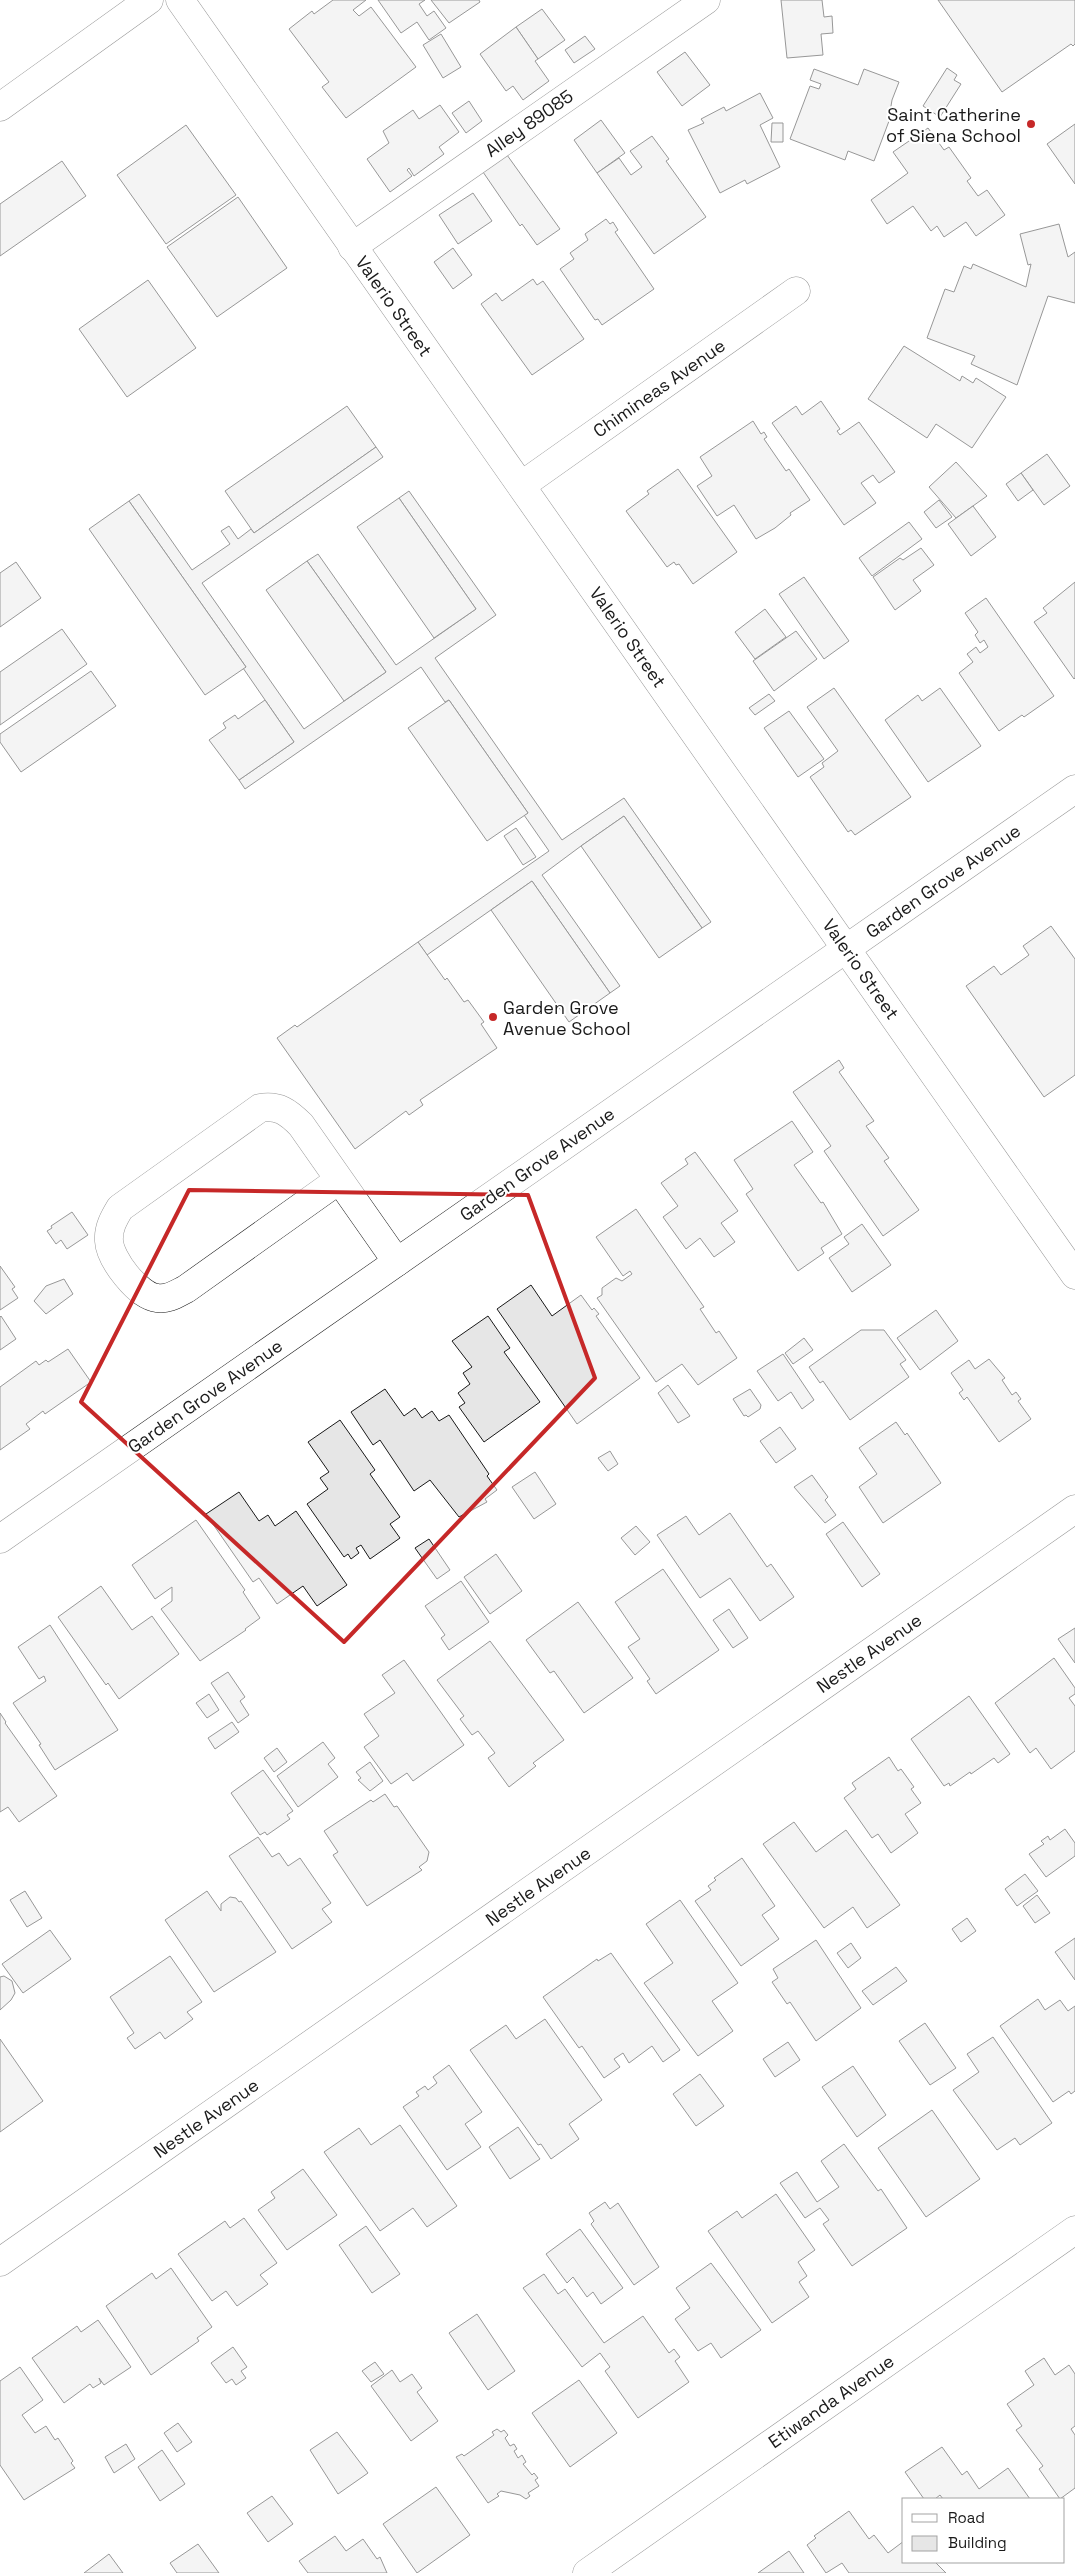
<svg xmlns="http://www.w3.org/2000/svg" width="1075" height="2573" font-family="'Space Grotesk',sans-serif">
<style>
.building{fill:#e6e6e6;stroke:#1a1a1a}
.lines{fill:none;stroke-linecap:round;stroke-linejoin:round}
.minor-casing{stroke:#1a1a1a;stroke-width:29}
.major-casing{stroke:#1a1a1a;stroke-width:29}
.minor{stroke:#fff;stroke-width:28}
.major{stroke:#fff;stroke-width:28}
.marked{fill:none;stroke:#c62828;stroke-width:4;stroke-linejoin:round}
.poi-dot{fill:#c62828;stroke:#fff;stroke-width:2}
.labels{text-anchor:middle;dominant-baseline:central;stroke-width:4;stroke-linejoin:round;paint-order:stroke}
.poi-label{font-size:18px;fill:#1a1a1a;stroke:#fff;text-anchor:end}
.street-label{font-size:18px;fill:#1a1a1a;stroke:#fff}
</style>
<rect width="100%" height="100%" fill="#fff"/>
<g class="building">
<path d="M333 0H366L353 10 359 16 371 7 416 67 346 118 322 87 329 82 289 29 312 11 314 14Z"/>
<path d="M378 0H425L419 4 427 16 434 11 446 28 429 40 417 22 401 33Z"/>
<path d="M431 0H479L480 2 449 23Z"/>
<path d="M781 0H822L824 17 832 16 833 33 821 34 823 55 787 58Z"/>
<path d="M938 0H1075V44L1073 46 1071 44 1002 92Z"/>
<path d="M542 9 565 40 538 59 516 27Z"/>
<path d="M516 27 538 59 535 61 549 81 523 100 513 86 506 91 480 54Z"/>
<path d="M441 34 461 67 443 78 423 45Z"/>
<path d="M585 36 595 49 574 63 565 50Z"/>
<path d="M685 52 710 85 682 106 657 72Z"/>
<path d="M947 68 957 75 954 80 961 84 940 117 923 106Z"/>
<path d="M814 69 858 85 864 69 899 82 892 100 890 112 892 113 874 161 848 151 845 160 790 139 810 86 819 89 821 84 810 80Z"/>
<path d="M760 93 773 118 760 125 780 167 747 184 745 180 720 193 688 130 704 123 701 119 724 107 726 111Z"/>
<path d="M469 101 482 121 466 133 452 113Z"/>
<path d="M440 105 459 132 439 147 444 154 414 176 409 168 407 170 412 176 390 192 367 159 389 143 383 131 413 110 419 119Z"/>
<path d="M601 120 625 153 597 173 574 140Z"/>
<path d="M772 123H783V142H771Z"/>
<path d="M1075 124V184L1047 144Z"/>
<path d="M186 125 236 195 166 244 117 175Z"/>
<path d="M928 128 944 150 949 147 971 178 967 181 978 196 987 190 1005 215 976 236 966 222 944 237 937 226 931 231 913 206 887 224 871 200 908 173 893 152Z"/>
<path d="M652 136 669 159 666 161 706 217 654 254 597 173 619 158 631 175 642 167 630 151Z"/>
<path d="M507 155 560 229 537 245 522 224 520 226 483 172Z"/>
<path d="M62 161 86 196 0 256V204Z"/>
<path d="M473 193 492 221 458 244 439 215Z"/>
<path d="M238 197 287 268 217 317 167 247Z"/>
<path d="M606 219 610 224 613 222 618 230 615 232 654 289 602 325 598 319 595 320 560 269 574 259 570 253 588 240 585 234Z"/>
<path d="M1059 224 1068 257 1075 252V303L1048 296 1017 385 971 364 975 356 927 338 945 289 954 292 964 266 971 269 973 264 1026 287 1031 264 1028 265 1020 234Z"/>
<path d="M453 248 472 275 453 289 434 262Z"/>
<path d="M533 279 537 285 543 281 584 339 532 375 481 304 496 293 502 301Z"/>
<path d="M148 280 196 348 127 397 79 329Z"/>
<path d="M904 346 960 381 962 376 973 383 976 378 1006 397 972 448 936 424 927 438 868 399Z"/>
<path d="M821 401 840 429 837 431 840 435 859 422 895 472 879 483 873 475 861 483 876 503 844 525 772 423 796 406 802 415Z"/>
<path d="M347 406 376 447 254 533 225 491Z"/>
<path d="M753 421 761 434 764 432 767 437 764 439 786 471 789 469 810 500 790 513 791 515 775 528 756 539 734 505 717 516 697 486 712 476 700 457Z"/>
<path d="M376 447 383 457 202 583 304 729 386 672 307 561 318 554 396 665 476 609 399 498 409 491 496 615 435 658 562 840 624 798 711 922 702 928 624 816 581 846 542 875 620 986 610 993 532 881 427 955 418 942 549 851 524 815 528 813 449 700 445 702 421 667 245 789 239 780 294 742 243 668 246 667 129 501 139 494 192 570 230 544 221 531 229 526 238 539 251 529 254 533Z"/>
<path d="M1047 454 1070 486 1044 505 1021 473Z"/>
<path d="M956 462 987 496 956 518 929 487Z"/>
<path d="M678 469 737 552 693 584 679 564 676 565 674 562 667 567 626 511 649 494 647 491Z"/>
<path d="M1021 473 1033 490 1018 501 1006 484Z"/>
<path d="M399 498 476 609 434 638 357 527Z"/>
<path d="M939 500 952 517 936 528 924 512Z"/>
<path d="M129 501 246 667 205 695 89 529Z"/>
<path d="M973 506 996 537 971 556 948 524Z"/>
<path d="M909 522 922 539 872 576 859 558Z"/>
<path d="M921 548 934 565 913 580 921 591 895 610 873 577 900 558 903 560Z"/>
<path d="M307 561 386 672 344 701 266 590Z"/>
<path d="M16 562 41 598 0 627V573Z"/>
<path d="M804 577 849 641 824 659 779 594Z"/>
<path d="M1075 582V678L1074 679 1034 622 1047 613 1043 608Z"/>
<path d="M986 598 1054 696 1024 717 1022 715 999 731 959 673 973 662 967 654 976 647 980 653 988 647 984 640 980 643 975 635 978 632 965 613Z"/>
<path d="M765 609 786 637 755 659 735 632Z"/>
<path d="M62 629 87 664 0 725V672Z"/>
<path d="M796 631 817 659 774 691 753 661Z"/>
<path d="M91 671 116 706 21 772 0 742V734Z"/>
<path d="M834 688 911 797 855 835 851 830 848 832 810 777 824 767 822 763 838 751 807 707Z"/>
<path d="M940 688 981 746 928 782 885 720 918 695 922 701Z"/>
<path d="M769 694 775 701 755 715 749 708Z"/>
<path d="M265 700 294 742 239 780 209 740 226 728 223 723 235 715 238 719Z"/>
<path d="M449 700 528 813 487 841 408 728Z"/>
<path d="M789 711 824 759 798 777 764 728Z"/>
<path d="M624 816 702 928 659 958 581 846Z"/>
<path d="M516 828 536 857 523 865 504 836Z"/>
<path d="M532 881 610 993 569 1022 491 910Z"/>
<path d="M1051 926 1075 959V1075L1044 1097 966 986 994 966 1001 975 1029 955 1023 946Z"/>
<path d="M418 942 445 980 447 978 464 1002 468 1000 484 1022 481 1024 497 1048 420 1100 423 1105 409 1115 406 1111 355 1149 277 1038 295 1025 297 1027Z"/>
<path d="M839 1060 844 1068 839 1072 874 1121 866 1126 889 1158 884 1161 919 1210 883 1236 824 1151 831 1146 793 1092Z"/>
<path d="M792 1121 813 1152 794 1165 821 1203 823 1202 842 1234 821 1248 824 1253 798 1271 746 1194 753 1189 734 1160Z"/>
<path d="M695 1152 738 1211 721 1223 735 1242 714 1257 700 1238 686 1249 663 1217 678 1206 661 1183 688 1164 685 1159Z"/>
<path d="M636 1209 704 1307 700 1309 716 1333 719 1331 737 1358 698 1385 682 1364 656 1382 597 1298 602 1295V1288L616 1278 622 1281 632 1274 630 1271 623 1276 596 1237Z"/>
<path d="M72 1212 88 1235 67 1249 61 1240 56 1244 47 1231 52 1228 51 1226Z"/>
<path d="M862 1224 891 1265 852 1292 829 1258 849 1244 844 1237Z"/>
<path d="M0 1266 15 1287 12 1289 18 1298 0 1310Z"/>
<path d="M64 1279 73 1294 46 1314 34 1301 46 1286Z"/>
<path d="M531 1285 552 1316 581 1295 592 1310 594 1308 599 1314 596 1316 640 1378 577 1424 497 1309Z"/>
<path d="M936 1310 958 1341 920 1370 897 1338Z"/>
<path d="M1 1316 16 1339 0 1350V1317Z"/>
<path d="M488 1316 510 1348 504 1352 540 1402 484 1442 459 1407 465 1403 458 1393 470 1384 463 1373 472 1367 452 1341Z"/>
<path d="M861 1330H884L906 1360 900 1364 909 1377 850 1420 823 1381 820 1383 809 1367Z"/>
<path d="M804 1338 813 1350 793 1364 785 1353Z"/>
<path d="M68 1349 91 1382 45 1414 43 1411 26 1424 30 1429 0 1450V1387L36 1361 39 1365 46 1360 48 1362Z"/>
<path d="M783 1354 814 1400 802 1409 791 1392 778 1401 757 1371Z"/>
<path d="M989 1359 1005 1378 1002 1380 1012 1395 1016 1392 1021 1399 1018 1401 1031 1419 999 1442 967 1397 964 1400 959 1393 963 1390 951 1373 969 1360 975 1369Z"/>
<path d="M668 1385 690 1416 678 1423 658 1393Z"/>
<path d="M385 1389 404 1416 415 1408 422 1418 432 1411 439 1421 449 1415 489 1474 487 1476 497 1490 485 1499 487 1502 459 1517 430 1480 414 1491 380 1440 373 1445 351 1412Z"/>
<path d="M750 1389 761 1405 760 1409 748 1417 746 1415 744 1416 733 1399Z"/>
<path d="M340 1420 375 1470 370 1474 400 1517 390 1524 400 1538 370 1559 361 1545 356 1548 359 1553 351 1559 348 1554 344 1557 307 1504 328 1489 320 1478 329 1472 308 1442Z"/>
<path d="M896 1422 905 1435 907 1433 941 1483 883 1523 859 1487 877 1474 859 1448Z"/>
<path d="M780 1427 796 1449 776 1463 760 1441Z"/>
<path d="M610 1451 618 1464 608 1471 598 1458Z"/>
<path d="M535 1472 556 1504 534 1519 512 1487Z"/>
<path d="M812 1475 828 1497 825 1500 836 1515 825 1523 794 1487Z"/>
<path d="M239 1492 259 1521 268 1515 275 1526 296 1511 347 1585 317 1606 303 1586 277 1604 259 1578 253 1582 206 1514Z"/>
<path d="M730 1513 767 1567 771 1564 794 1597 760 1621 730 1578 700 1598 657 1535 686 1516 699 1535Z"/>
<path d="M196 1520 245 1590 243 1592 260 1618 245 1629 246 1630 200 1661 161 1609 172 1601V1587L155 1599 132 1565Z"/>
<path d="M843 1522 880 1574 862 1587 826 1534Z"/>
<path d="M636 1526 650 1542 635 1555 621 1538Z"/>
<path d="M429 1539 450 1570 437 1579 415 1548Z"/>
<path d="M496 1554 522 1591 490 1614 464 1577Z"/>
<path d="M663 1569 719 1650 656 1694 647 1681 650 1679 628 1647 640 1639 615 1602Z"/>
<path d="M461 1581 489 1622 449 1650 441 1638 445 1635 425 1606Z"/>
<path d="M101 1586 132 1630 152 1616 179 1654 119 1699 108 1683 106 1685 58 1617Z"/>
<path d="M578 1602 633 1678 584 1713 554 1671 550 1673 526 1640Z"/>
<path d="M729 1609 748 1638 733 1648 713 1620Z"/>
<path d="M50 1625 118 1730 55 1770 39 1745 41 1744 13 1703 46 1681 44 1676 39 1679 18 1647Z"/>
<path d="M1075 1628V1663L1058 1639Z"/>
<path d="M490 1641 564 1740 533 1763 536 1766 509 1787 488 1758 495 1753 478 1731 472 1735 460 1719 464 1716 437 1680Z"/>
<path d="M1054 1658 1075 1688V1694L1069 1698 1075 1706V1751L1051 1769 1036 1748 1030 1753 995 1703Z"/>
<path d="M404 1660 464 1745 413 1781 407 1773 391 1784 364 1747 379 1736 364 1714 395 1693 382 1675Z"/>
<path d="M228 1672 245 1697 240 1701 249 1715 238 1723 211 1683Z"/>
<path d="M209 1694 219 1710 207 1718 196 1703Z"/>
<path d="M969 1696 1010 1754 998 1763 994 1758 971 1774 970 1772 950 1786 949 1783 944 1786 911 1739Z"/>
<path d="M0 1713 6 1722 5 1723 57 1796 19 1822 8 1807 0 1812Z"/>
<path d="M232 1722 239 1732 215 1749 208 1738Z"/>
<path d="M323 1742 335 1758 328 1764 338 1777 298 1807 277 1776Z"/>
<path d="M277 1748 287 1762 274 1772 264 1758Z"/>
<path d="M889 1757 898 1771 901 1769 914 1787 911 1789 921 1803 905 1814 918 1833 891 1853 878 1834 872 1838 844 1798 856 1789 852 1783Z"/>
<path d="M370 1762 383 1781 370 1791 358 1780 361 1778 356 1772Z"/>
<path d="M263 1770 293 1811 287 1815 290 1819 267 1835 265 1832 260 1835 231 1793Z"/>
<path d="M385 1794 394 1807 397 1806 429 1852 427 1861 419 1867 422 1870 367 1906 333 1855 338 1852 324 1831 371 1800 373 1802Z"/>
<path d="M794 1822 816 1852 846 1830 900 1905 867 1928 853 1907 824 1928 763 1844Z"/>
<path d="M1065 1829 1075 1843V1856L1046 1877 1029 1854 1044 1844 1041 1841 1048 1836 1050 1840Z"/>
<path d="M258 1837 272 1857 279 1853 288 1866 300 1858 331 1903 322 1909 332 1922 292 1949 229 1856Z"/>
<path d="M742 1858 775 1906 762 1915 779 1939 741 1966 695 1901 711 1890 708 1886 716 1880 714 1878Z"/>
<path d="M1025 1874 1038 1891 1017 1906 1005 1889Z"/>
<path d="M25 1891 42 1918 27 1927 10 1900Z"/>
<path d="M207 1891 221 1911V1904L230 1897 236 1898 239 1902 241 1901 276 1952 214 1992 165 1920Z"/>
<path d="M1037 1895 1050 1913 1035 1923 1023 1906Z"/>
<path d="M680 1900 738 1983 712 2001 733 2031 698 2056 644 1983 673 1963 646 1924Z"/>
<path d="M967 1918 976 1931 961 1942 952 1929Z"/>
<path d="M50 1930 71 1959 23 1993 2 1964Z"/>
<path d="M1075 1938V1980L1055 1952Z"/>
<path d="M816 1940 861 2008 816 2041 790 2002 787 2004 772 1982 778 1978 773 1969Z"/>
<path d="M851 1943 861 1958 848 1968 837 1953Z"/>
<path d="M611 1953 680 2050 663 2062 652 2046 629 2063 623 2053 614 2059 620 2067 604 2078 582 2046 579 2048 543 1997 597 1959 598 1961Z"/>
<path d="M170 1956 202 2002 187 2012 193 2019 165 2039 160 2032 135 2049 127 2038 134 2033 110 1997Z"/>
<path d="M896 1967 907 1981 873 2005 862 1991Z"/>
<path d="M4 1976 12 1981 15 1993 11 2000 0 2010V1977Z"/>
<path d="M1038 1999 1045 2010 1060 2000 1068 2011 1075 2006V2091L1071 2094 1069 2091 1053 2102 1000 2026Z"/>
<path d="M545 2019 602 2100 569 2124 579 2139 551 2159 541 2144 538 2145 470 2050 506 2025 516 2039Z"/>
<path d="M925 2023 956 2068 930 2085 899 2041Z"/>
<path d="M993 2037 1052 2123 1020 2145 1015 2138 997 2150 953 2090 979 2072 967 2054Z"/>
<path d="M0 2039 43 2101 0 2132Z"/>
<path d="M788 2042 800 2060 775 2077 763 2059Z"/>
<path d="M449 2065 482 2112 465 2124 481 2147 447 2170 403 2107 419 2096 416 2092 425 2086 428 2090 437 2083 433 2077Z"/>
<path d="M853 2066 886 2115 857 2137 822 2087Z"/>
<path d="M700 2074 724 2106 696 2126 673 2094Z"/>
<path d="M932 2110 980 2179 926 2217 878 2148Z"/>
<path d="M400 2125 457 2206 427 2227 413 2208 380 2231 324 2152 359 2128 371 2145Z"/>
<path d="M518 2127 540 2159 510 2179 489 2147Z"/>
<path d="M844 2144 878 2191 881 2189 907 2228 852 2266 823 2224 829 2220 820 2208 805 2218 780 2183 797 2172 817 2202 839 2187 821 2161Z"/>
<path d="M303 2169 337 2215 287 2250 258 2210 275 2198 271 2192Z"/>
<path d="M776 2194 815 2250 798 2262 807 2276 799 2282 809 2297 772 2323 708 2231 737 2211 742 2218Z"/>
<path d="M605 2202 610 2209 618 2203 659 2267 634 2285 591 2224 594 2221 589 2213Z"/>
<path d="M244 2218 277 2263 260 2275 268 2284 237 2306 226 2291 212 2301 178 2254 225 2221 230 2228Z"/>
<path d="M366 2226 400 2274 372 2293 339 2245Z"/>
<path d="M580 2229 623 2288 601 2304 593 2292 587 2297 573 2277 567 2283 546 2254Z"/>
<path d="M711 2263 761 2330 721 2358 711 2343 698 2351 675 2319 690 2308 676 2288Z"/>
<path d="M171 2268 212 2327 197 2338 199 2341 151 2375 106 2306 152 2273 156 2279Z"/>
<path d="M544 2274 558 2294 565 2289 604 2343 643 2316 669 2353 674 2349 680 2357 675 2361 689 2382 638 2418 605 2371 610 2367 600 2353 582 2367 523 2288Z"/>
<path d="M477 2314 515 2371 488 2390 449 2333Z"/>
<path d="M98 2320 131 2367 104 2385 99 2378 101 2383 93 2388 90 2384 64 2403 32 2358 77 2326 81 2332Z"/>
<path d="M233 2347 247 2367 241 2371 246 2378 236 2385 232 2379 226 2383 211 2363Z"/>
<path d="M1044 2358 1055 2375 1069 2365 1075 2374V2426L1071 2429 1075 2435V2488L1060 2499 1039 2469 1043 2466 1016 2430 1022 2426 1007 2404 1034 2385 1025 2371Z"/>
<path d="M375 2362 384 2374 371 2382 362 2371Z"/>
<path d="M20 2367 43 2400 22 2415 35 2433 46 2426 55 2440 58 2438 73 2461 71 2463 75 2468 24 2500 0 2465V2381Z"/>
<path d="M392 2370 400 2382 412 2374 422 2388 417 2392 438 2421 411 2441 371 2386Z"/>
<path d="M579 2380 617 2433 570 2467 532 2413Z"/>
<path d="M178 2423 192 2442 177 2452 164 2433Z"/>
<path d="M497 2429 501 2432 504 2430 508 2435 505 2438 510 2446 514 2444 517 2449 514 2451 518 2458 522 2455 526 2462 523 2464 532 2475 534 2473 538 2478 535 2480 539 2486 528 2493 530 2496 526 2499 520 2495 501 2491 497 2494 499 2496 488 2503 456 2457 462 2454 464 2456 494 2435 492 2432Z"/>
<path d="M337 2432 368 2473 338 2494 310 2450Z"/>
<path d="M126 2444 135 2459 114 2473 105 2457Z"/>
<path d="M942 2447 962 2475 967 2471 979 2489 1008 2468 1030 2499H943L940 2495 935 2499H924L905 2472Z"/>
<path d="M162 2450 185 2484 160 2501 138 2467Z"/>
<path d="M436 2487 470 2535 417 2573 383 2524Z"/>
<path d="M272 2496 293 2524 268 2542 247 2513Z"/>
<path d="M849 2511 869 2539 874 2535 888 2553 904 2541V2562H935L946 2573H849L842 2563 826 2573 807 2545 816 2538 814 2536Z"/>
<path d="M335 2536 346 2551 363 2539 377 2559 380 2557 387 2573H308L299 2561Z"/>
<path d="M198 2544 219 2573H177L170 2563Z"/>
<path d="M789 2551 804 2573H758Z"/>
<path d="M109 2554 123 2573H84Z"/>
</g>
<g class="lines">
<defs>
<g id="minor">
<path d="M180 0 1075 1275"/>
<path d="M352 247 706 0"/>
<path d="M522 485 796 291"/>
<path d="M339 1180 186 1289C176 1294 168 1300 157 1298 138 1296 110 1259 109 1241 108 1228 114 1218 120 1208L260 1108C279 1105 288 1112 301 1125L397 1262"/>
<path d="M0 1539 1075 789"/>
<path d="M0 2262 1075 1509"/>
<path d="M587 2573 1075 2230"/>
</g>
<path id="major" d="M0 107 149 0"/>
</defs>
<use href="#minor" class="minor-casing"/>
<use href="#major" class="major-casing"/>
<use href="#minor" class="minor"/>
<use href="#major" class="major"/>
</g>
<path d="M0 0H1075V2573H0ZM189 1190 528 1195 595 1378 344 1642 81 1402Z" fill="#fff" fill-opacity=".55" fill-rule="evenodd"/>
<path class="marked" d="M189 1190 528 1195 595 1378 344 1642 81 1402Z"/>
<g class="poi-dot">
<circle cx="1031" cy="124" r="5"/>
<circle cx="493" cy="1017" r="5"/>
</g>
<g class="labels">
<g class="poi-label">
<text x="1021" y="114">Saint Catherine<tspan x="1021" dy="21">of Siena School</tspan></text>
<text x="503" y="1007" text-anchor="start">Garden Grove<tspan x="503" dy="21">Avenue School</tspan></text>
</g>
<g class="street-label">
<text transform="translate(529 123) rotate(-35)">Alley 89085</text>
<text transform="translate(394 306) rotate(55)">Valerio Street</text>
<text transform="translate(659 388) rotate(-35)">Chimineas Avenue</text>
<text transform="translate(628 637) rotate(55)">Valerio Street</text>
<text transform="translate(943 881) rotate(-35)">Garden Grove Avenue</text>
<text transform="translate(861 969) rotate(55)">Valerio Street</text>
<text transform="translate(537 1164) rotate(-35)">Garden Grove Avenue</text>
<text transform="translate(205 1396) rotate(-35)">Garden Grove Avenue</text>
<text transform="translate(869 1653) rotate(-35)">Nestle Avenue</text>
<text transform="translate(538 1886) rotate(-35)">Nestle Avenue</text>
<text transform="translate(206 2118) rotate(-35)">Nestle Avenue</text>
<text transform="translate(831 2401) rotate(-35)">Etiwanda Avenue</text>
</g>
</g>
<rect x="902" y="2498" width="162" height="65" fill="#ffffff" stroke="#a3a3a3"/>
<rect x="912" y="2514" width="25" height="8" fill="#ffffff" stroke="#a3a3a3"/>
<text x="948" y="2523" font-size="15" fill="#1a1a1a">Road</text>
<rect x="912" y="2536" width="25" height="15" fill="#e6e6e6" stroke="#a3a3a3"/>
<text x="948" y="2548" font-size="15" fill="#1a1a1a">Building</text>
</svg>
